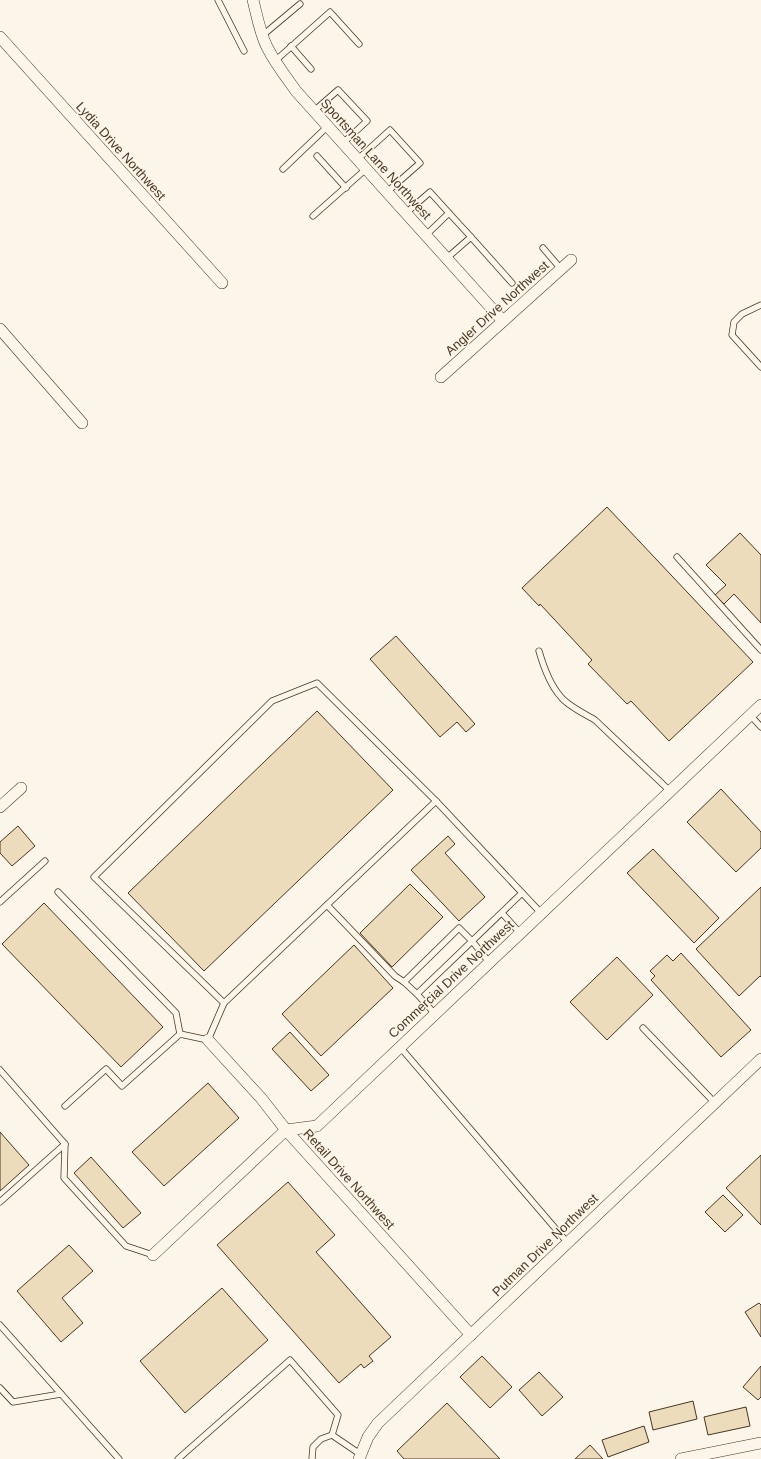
<svg xmlns="http://www.w3.org/2000/svg" width="761" height="1459" font-family="Helvetica,sans-serif">
<style>
.building{fill:#ecdcbc;stroke:#4a3520}
.lines{fill:none;stroke-linecap:round;stroke-linejoin:round}
.lane-casing{stroke:#4a3520;stroke-width:7}
.street-casing{stroke:#4a3520;stroke-width:12}
.lane{stroke:#fbf6e9;stroke-width:5.5}
.street{stroke:#fbf6e9;stroke-width:11}
.labels{text-anchor:middle;dominant-baseline:central;stroke-width:3;stroke-linejoin:round;paint-order:stroke}
.street-label{font-size:13px;fill:#4a3520;stroke:#fbf6e9}
</style>
<rect width="100%" height="100%" fill="#fbf6e9"/>
<g class="building">
<path d="M607 507 753 662 669 741 631 701 627 704 588 664 592 660 540 604 539 606 522 588Z"/>
<path d="M740 533 761 555V623L734 594 724 604 715 595 726 585 706 565Z"/>
<path d="M396 636 475 724 466 732 457 722 440 737 370 659Z"/>
<path d="M317 711 393 790 204 971 128 893Z"/>
<path d="M721 789 761 832V848L736 872 687 822Z"/>
<path d="M18 826 35 846 12 866 0 853V842Z"/>
<path d="M448 836 455 844 445 853 485 897 459 921 411 870Z"/>
<path d="M653 849 719 918 694 943 627 873Z"/>
<path d="M410 884 443 917 392 967 360 933Z"/>
<path d="M761 887V977L760 976 739 996 696 949Z"/>
<path d="M44 903 163 1027 121 1067 2 944Z"/>
<path d="M354 945 393 988 321 1056 282 1014Z"/>
<path d="M681 953 751 1030 721 1057 651 980 655 976 650 971 667 955 673 961Z"/>
<path d="M617 957 653 995 607 1040 570 1002Z"/>
<path d="M290 1032 329 1075 311 1091 272 1049Z"/>
<path d="M208 1083 239 1118 164 1186 132 1152Z"/>
<path d="M0 1132 29 1165 0 1191Z"/>
<path d="M761 1155V1225L726 1188Z"/>
<path d="M91 1157 141 1213 123 1228 74 1173Z"/>
<path d="M288 1182 335 1235 316 1252 391 1337 369 1356 373 1361 364 1368 361 1364 339 1383 217 1245Z"/>
<path d="M723 1195 743 1215 725 1232 705 1212Z"/>
<path d="M69 1245 93 1271 62 1298 83 1323 61 1342 17 1291Z"/>
<path d="M222 1288 268 1340 185 1413 140 1361Z"/>
<path d="M759 1303 761 1305V1337L745 1312Z"/>
<path d="M482 1356 512 1387 490 1408 460 1377Z"/>
<path d="M761 1366V1397L758 1400 743 1387Z"/>
<path d="M539 1372 563 1397 542 1416 519 1390Z"/>
<path d="M693 1401 697 1419 653 1430 649 1412Z"/>
<path d="M447 1403 500 1459H404L397 1451Z"/>
<path d="M746 1407 750 1426 708 1435 704 1417Z"/>
<path d="M644 1426 649 1442 608 1457 602 1440Z"/>
<path d="M590 1445 603 1459H575Z"/>
</g>
<g class="lines">
<defs>
<g id="lane">
<path d="M218 0 244 51"/>
<path d="M263 35 300 4"/>
<path d="M291 46 311 69"/>
<path d="M275 61 330 12 359 44"/>
<path d="M314 111 338 90 367 121 343 143"/>
<path d="M317 156 346 188"/>
<path d="M358 159 390 130 420 163 387 192"/>
<path d="M283 169 328 126"/>
<path d="M406 213 430 192 449 213"/>
<path d="M313 216 366 169"/>
<path d="M426 235 449 213 471 237"/>
<path d="M543 248 561 269"/>
<path d="M447 258 471 237 512 283"/>
<path d="M761 305 742 314 734 322 732 335 761 367"/>
<path d="M677 557 761 650"/>
<path d="M539 651C543 665 551 686 561 697 568 706 585 714 595 720L670 791"/>
<path d="M750 715 761 727"/>
<path d="M58 892 176 1013 180 1034"/>
<path d="M0 902 45 861"/>
<path d="M327 905 395 976 404 982"/>
<path d="M502 913 520 933"/>
<path d="M489 962 472 941 459 928 404 982 417 994 522 893"/>
<path d="M417 994 435 1014"/>
<path d="M224 1003 94 877 272 701 317 683 436 801 541 913"/>
<path d="M643 1028 715 1103"/>
<path d="M400 1047 567 1242"/>
<path d="M0 1070 65 1144 64 1178 126 1246 153 1255"/>
<path d="M65 1106 106 1069 122 1086 180 1034 208 1040 224 1003 436 801"/>
<path d="M0 1202 65 1144"/>
<path d="M0 1325 119 1459"/>
<path d="M0 1388 13 1402 61 1394"/>
<path d="M178 1459 290 1360 338 1415 332 1435 360 1454"/>
<path d="M312 1459 313 1447 321 1439 332 1435"/>
</g>
<g id="street">
<path d="M253 0C257 16 260 33 267 47 275 63 286 77 296 91L503 321"/>
<path d="M0 37 222 283"/>
<path d="M0 329 82 423"/>
<path d="M441 377 571 260"/>
<path d="M0 807 21 788"/>
<path d="M208 1040 261 1098 286 1130 471 1335"/>
<path d="M153 1255 286 1130 317 1126 761 705"/>
<path d="M359 1459 368 1437 378 1423 761 1059"/>
<path d="M681 1459 761 1443"/>
</g>
</defs>
<use href="#lane" class="lane-casing"/>
<use href="#street" class="street-casing"/>
<use href="#lane" class="lane"/>
<use href="#street" class="street"/>
</g>
<g class="labels">
<g class="street-label">
<text transform="translate(121 151) rotate(48)">Lydia Drive Northwest</text>
<text transform="translate(376 159) rotate(48)">Sportsman Lane Northwest</text>
<text transform="translate(497 308) rotate(-42)">Angler Drive Northwest</text>
<text transform="translate(451 979) rotate(-43)">Commercial Drive Northwest</text>
<text transform="translate(349 1179) rotate(48)">Retail Drive Northwest</text>
<text transform="translate(545 1245) rotate(-44)">Putman Drive Northwest</text>
</g>
</g>
</svg>
